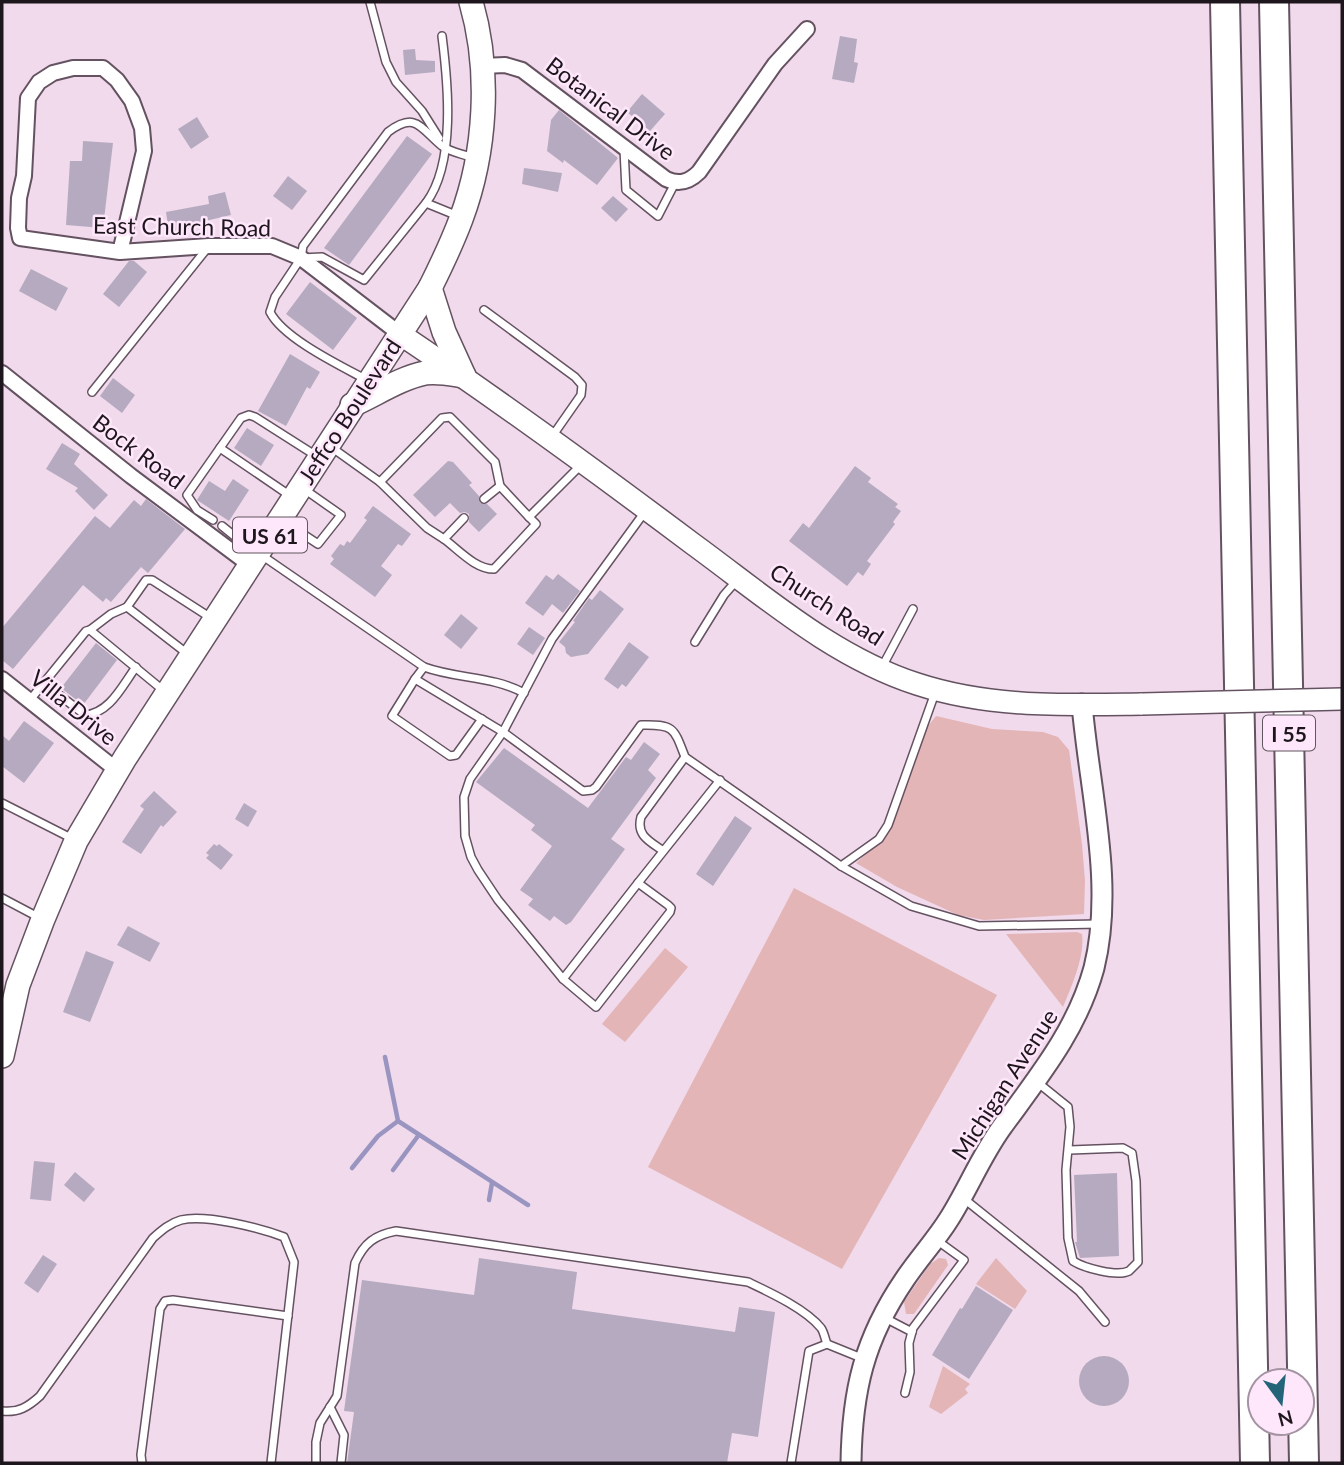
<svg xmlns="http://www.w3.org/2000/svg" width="1344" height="1465" font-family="Lato,sans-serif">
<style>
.green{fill:#e4b5b7}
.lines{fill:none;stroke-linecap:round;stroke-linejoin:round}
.stream{stroke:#9995c0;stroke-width:4.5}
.building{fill:#b6aac0}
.service-casing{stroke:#655261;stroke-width:10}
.minor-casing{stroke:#655261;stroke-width:18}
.tertiary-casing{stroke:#655261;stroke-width:23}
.secondary-casing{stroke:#655261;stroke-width:24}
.primary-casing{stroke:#655261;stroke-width:26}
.motorway-casing{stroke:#655261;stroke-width:32}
.service{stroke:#fff;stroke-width:7}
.minor{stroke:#fff;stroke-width:14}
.tertiary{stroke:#fff;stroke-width:19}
.secondary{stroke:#fff;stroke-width:21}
.primary{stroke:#fff;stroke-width:23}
.motorway{stroke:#fff;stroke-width:28}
.secondary-bridge-casing{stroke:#655261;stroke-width:24;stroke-linecap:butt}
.secondary-bridge{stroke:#fff;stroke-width:21}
.labels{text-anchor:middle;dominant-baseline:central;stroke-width:5;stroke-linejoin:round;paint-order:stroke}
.shield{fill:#fee7fa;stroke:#61555f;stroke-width:2}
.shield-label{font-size:21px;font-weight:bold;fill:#1e161d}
.street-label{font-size:23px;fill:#1e161d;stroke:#fee7fa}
</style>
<rect width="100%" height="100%" fill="#f0daec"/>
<g class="green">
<path d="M936 716 992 729 1043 732 1058 737 1069 750 1082 844 1085 881 1084 914 984 920 958 915 897 887 856 863 887 835 928 726Z"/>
<path d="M794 888 997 995 842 1269 648 1167Z"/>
<path d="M1077 932 1082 934C1085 957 1072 985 1063 1007L1006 934Z"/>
<path d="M665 948 688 967 625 1042 602 1024Z"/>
<path d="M939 1258 946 1259 948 1265 914 1314H906L904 1302 930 1264Z"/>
<path d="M996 1258 1027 1291 1015 1309 976 1284Z"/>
<path d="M943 1366 970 1384 965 1389 968 1393 941 1414 929 1407Z"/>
</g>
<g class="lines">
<g class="stream">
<path d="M385 1057 398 1121 528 1205"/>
<path d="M352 1168 378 1136 398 1121"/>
<path d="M393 1170 418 1136"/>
<path d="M489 1200 492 1183"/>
</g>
</g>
<g class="building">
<path d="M840 36 857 39 854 62 858 63 854 83 832 79Z"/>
<path d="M415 49 416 60 435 61V72L405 75 403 50Z"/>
<path d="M642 94 665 114 650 131 627 112Z"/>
<path d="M559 110 618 158 597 185 564 160 563 163 547 151 551 120Z"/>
<path d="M197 117 209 137 191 149 178 129Z"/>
<path d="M407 136 432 154 349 265 324 248Z"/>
<path d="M83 141 113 143 103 228 66 225 70 161H82Z"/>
<path d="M524 168 562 173 558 192 522 184Z"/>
<path d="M288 176 307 191 292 210 273 196Z"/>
<path d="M225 192 231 215 192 224V228L169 232 166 212 209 204 208 196Z"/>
<path d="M613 196 628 209 616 222 601 208Z"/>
<path d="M129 261H134L147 272 119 307 103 294Z"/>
<path d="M31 269 68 288 56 311 19 291Z"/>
<path d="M310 282 357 318 333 350 286 314Z"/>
<path d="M290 354 320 372 310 389 307 387 286 426 258 411Z"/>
<path d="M113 378 135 395 122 413 100 396Z"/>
<path d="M247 428 274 445 261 466 234 448Z"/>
<path d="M62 443 80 454 74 464 108 495 94 510 75 491 78 488 46 469Z"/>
<path d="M448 461 453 462 472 483 469 485 479 496 480 503 487 504 497 514 479 532 469 522V514L465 512 460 513 450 503 435 517 413 495Z"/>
<path d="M855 466 871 478 868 482 898 504 895 507 901 511 893 522 895 524 867 561 871 564 863 576 858 572 847 586 789 541 803 523 809 528Z"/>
<path d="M233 479 249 490 229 521 197 500 209 481 225 491Z"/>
<path d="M146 499 185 529 148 573 141 567 111 602 106 598 103 602 83 585 13 669 2 660V628L95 516 110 528 134 500 141 506Z"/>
<path d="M373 506 411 534 402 546 398 544 381 566 392 575 375 597 330 564 334 559 331 556 340 544 344 546 347 541 350 543 367 520 364 518Z"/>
<path d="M558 574 580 591 563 613 552 604 543 616 525 603 546 575 553 580Z"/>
<path d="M600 590 624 609 588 654 571 657 566 653 565 647 559 642 575 622 573 621 589 598 592 600Z"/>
<path d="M461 614 478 628 461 649 444 635Z"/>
<path d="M529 627 545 638 533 655 517 644Z"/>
<path d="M629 642 649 657 626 687 622 684 618 689 604 679Z"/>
<path d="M96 643 117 660 83 705 61 688Z"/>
<path d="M24 721 54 743 24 783 2 766V735L9 741Z"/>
<path d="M644 742 660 754 648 770 656 778 611 839 625 849 571 922 566 925 554 916 550 921 528 905 533 899 520 890 552 846 531 830 535 825 476 782 504 748 588 808 626 757 631 760Z"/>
<path d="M154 791 177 812 163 827 161 825 141 854 122 842 144 809 140 806Z"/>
<path d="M244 803 257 811 248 827 235 819Z"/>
<path d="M735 816 752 828 713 886 696 874Z"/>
<path d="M214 844 217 846 219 844 233 855 221 870 206 858 209 855 206 853Z"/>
<path d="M128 926 160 943 150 962 117 945Z"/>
<path d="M86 951 114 962 90 1022 63 1012Z"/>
<path d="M34 1161 55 1163 51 1201 30 1199Z"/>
<path d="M75 1172 95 1189 84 1202 64 1185Z"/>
<path d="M1117 1173 1119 1256 1080 1258 1075 1242H1077L1074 1175Z"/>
<path d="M43 1255 57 1264 38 1293 24 1283Z"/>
<path d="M479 1258 577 1272 572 1309 735 1332 739 1307 775 1312 758 1437 732 1433 727 1463H347L354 1412 344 1411 362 1280 474 1295Z"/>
<path d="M976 1286 1013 1310 969 1379 932 1355 960 1308 962 1309Z"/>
<circle cx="1104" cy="1381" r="25"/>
</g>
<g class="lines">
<defs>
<g id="service">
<path d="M370 2 386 62 396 82 422 111 439 138"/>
<path d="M442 36C448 83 456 163 426 203L458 216"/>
<path d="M624 149 626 190 658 216 675 183"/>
<path d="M426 203 364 280 322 257 301 258 303 246 388 132C416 111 420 128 442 146 450 152 463 154 473 158"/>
<path d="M301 258 275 297 270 312C283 338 339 365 365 379"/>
<path d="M484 310 575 377 582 385 581 395 551 438"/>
<path d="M92 392 209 246"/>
<path d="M331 447 380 482 427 528 444 539 464 518"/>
<path d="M220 448 292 497"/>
<path d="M380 482 442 418 450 417 495 462 500 486 529 517 582 464"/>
<path d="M484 499 500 486"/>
<path d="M644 513 552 639 503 732 470 779 464 797 465 836 471 857 478 870 498 900 563 979 596 1007 670 912 671 908 668 905 638 883 720 780"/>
<path d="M213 520 197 510 187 495 241 418 249 415 255 417 318 457"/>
<path d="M283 521 318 544 341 515 304 489"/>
<path d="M222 526 238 539 424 667C457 679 493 676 524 693"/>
<path d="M444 539C459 550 475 569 494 569L536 524 529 517"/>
<path d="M90 630 111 614 127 607"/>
<path d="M695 642 724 595 738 579"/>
<path d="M189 655 127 607 146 580H152L211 618"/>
<path d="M424 667 415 679 503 732 583 791 592 790 596 787 641 725C674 724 674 728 685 757L841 866 911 906 979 926 1100 924"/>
<path d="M881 669 913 609"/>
<path d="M415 679 392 716 450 756 456 755 482 719"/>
<path d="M44 683 85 715C110 713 122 686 136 667"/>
<path d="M30 700 86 631 90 630 164 691"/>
<path d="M2 803 73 839"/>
<path d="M662 850C649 841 636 835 641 817L685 757"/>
<path d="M841 866 879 839 888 825 936 690"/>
<path d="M2 898 38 917"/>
<path d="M563 979 638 883"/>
<path d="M1037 1082 1068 1107 1070 1127 1066 1170 1068 1238 1073 1261C1084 1268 1117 1277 1129 1271 1130 1270 1137 1263 1138 1262L1136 1181 1132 1153 1123 1148 1070 1150"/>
<path d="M963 1198 1079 1291 1105 1322"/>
<path d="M885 1318 912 1332"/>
<path d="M905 1393 910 1372 909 1343 913 1328 964 1260 935 1239"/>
<path d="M330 1407 344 1435 341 1463"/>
<path d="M2 1411C18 1413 28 1407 40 1396L153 1238C162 1230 170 1223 181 1220 206 1214 260 1228 284 1237L294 1262 271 1463"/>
<path d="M142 1463 141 1455 160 1309 165 1301 173 1300 288 1316"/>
<path d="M316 1463V1442L320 1423 337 1396 355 1263C364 1243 375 1235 396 1231L748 1282C769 1292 806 1309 821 1328 824 1332 825 1339 827 1344"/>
<path d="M791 1463 809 1351 827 1344 864 1359"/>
</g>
<g id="minor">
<path d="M482 66 505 65 522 70 666 179C679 185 689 182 699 172L775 64 807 29"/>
<path d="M120 252 144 151 142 128 132 101 117 80 103 68H73L53 73 39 82 28 98 24 176 19 198 18 228 20 238 120 252 209 246H272L301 258 400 334"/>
<path d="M2 373 131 476 250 565"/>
<path d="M2 679 118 771"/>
</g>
<path id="tertiary" d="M851 1463C852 1391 864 1339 905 1279 919 1258 936 1240 949 1219 968 1189 981 1156 1002 1127 1039 1076 1077 1030 1094 968 1115 884 1089 789 1082 704"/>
<path id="secondary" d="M400 334C500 401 597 472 693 544 763 595 833 657 917 684 990 708 1066 705 1142 704"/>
<g id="primary">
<path d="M430 288 444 332 464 376"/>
<path d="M352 405C375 395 400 378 425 373 438 371 451 374 464 376"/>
<path d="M2 1056 18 985 43 919 76 841 125 758 430 288C441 266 452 243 461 219 486 152 491 71 471 2"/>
</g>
<g id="motorway">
<path d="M1225 2 1255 1463"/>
<path d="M1274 2 1304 1463"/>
</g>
</defs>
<use href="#service" class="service-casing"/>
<use href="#minor" class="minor-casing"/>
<use href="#tertiary" class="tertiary-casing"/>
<use href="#secondary" class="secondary-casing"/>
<use href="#primary" class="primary-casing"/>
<use href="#motorway" class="motorway-casing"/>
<use href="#service" class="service"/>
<use href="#minor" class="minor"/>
<use href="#tertiary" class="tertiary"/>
<use href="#secondary" class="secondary"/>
<use href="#primary" class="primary"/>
<use href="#motorway" class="motorway"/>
<defs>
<path id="secondary-bridge" d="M1142 704 1342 699"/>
</defs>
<use href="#secondary-bridge" class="secondary-bridge-casing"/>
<use href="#secondary-bridge" class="secondary-bridge"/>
</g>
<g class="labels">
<g class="shield">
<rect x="233" y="517.5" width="74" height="35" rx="5"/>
<rect x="1263" y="715.5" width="52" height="35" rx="5"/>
</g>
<g class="shield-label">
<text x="270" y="535">US 61</text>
<text x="1289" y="733">I 55</text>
</g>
<g class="street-label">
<text transform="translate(611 108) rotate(37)">Botanical Drive</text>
<text transform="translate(182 226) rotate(1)">East Church Road</text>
<text transform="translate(349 411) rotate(-57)">Jeffco Boulevard</text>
<text transform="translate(139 451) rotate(37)">Bock Road</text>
<text transform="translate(827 604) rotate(33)">Church Road</text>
<text transform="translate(74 707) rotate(39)">Villa Drive</text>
<text transform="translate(1004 1084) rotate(-57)">Michigan Avenue</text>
</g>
</g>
<rect width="1344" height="1465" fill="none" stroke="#1e161d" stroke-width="7"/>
<g transform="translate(1281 1402) rotate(165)"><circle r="33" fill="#fee7fa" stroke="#a493a2" stroke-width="2"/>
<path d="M0-5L12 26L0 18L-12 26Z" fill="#246479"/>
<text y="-10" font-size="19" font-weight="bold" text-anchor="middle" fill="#1e161d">N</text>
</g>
</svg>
